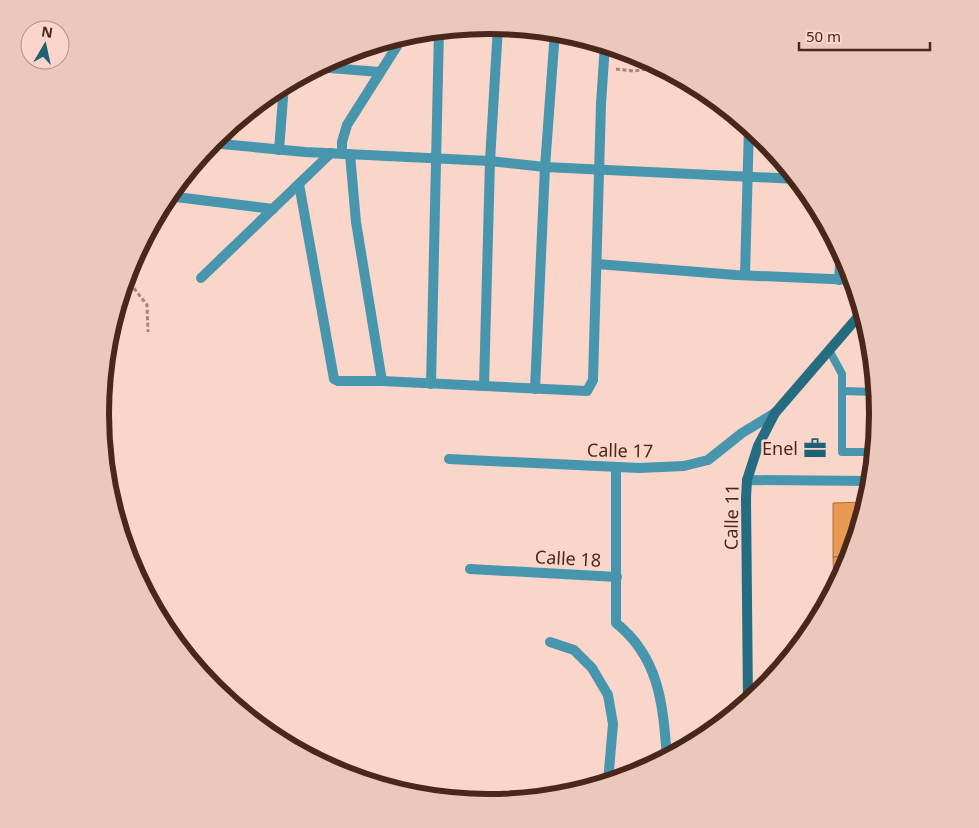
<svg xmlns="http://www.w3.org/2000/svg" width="979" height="828" font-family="'Noto Sans',sans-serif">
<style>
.building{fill:#e89a53;stroke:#ac6d32;filter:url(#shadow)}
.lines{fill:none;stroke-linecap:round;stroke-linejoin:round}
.path{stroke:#a78478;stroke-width:3;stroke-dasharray:4 2.5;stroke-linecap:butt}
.lane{stroke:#4896ae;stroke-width:8}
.street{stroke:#4896ae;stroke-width:10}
.secondary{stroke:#246c80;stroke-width:10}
.labels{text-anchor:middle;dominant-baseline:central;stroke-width:5;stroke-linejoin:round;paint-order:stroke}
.poi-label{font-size:18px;fill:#49281b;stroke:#fad6ca;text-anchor:end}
.street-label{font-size:18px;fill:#49281b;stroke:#fad6ca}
.rim{fill:none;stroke:#49281b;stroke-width:6}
</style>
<defs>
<filter id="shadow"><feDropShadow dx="5.5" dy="3" stdDeviation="1" flood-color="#0004"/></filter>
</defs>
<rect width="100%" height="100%" fill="#fad6ca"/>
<g class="building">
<path d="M867 502 851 557H833V503Z"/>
<path d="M833 557H851L834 591Z"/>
</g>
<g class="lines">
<g class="path">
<path d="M616 69 633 71 662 67"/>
<path d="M126 278 147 305 148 332"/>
</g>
<g class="lane">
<path d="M829 350 842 374V452H875"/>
<path d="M842 391 876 392"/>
</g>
<g class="street">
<path d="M317 67 380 72"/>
<path d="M211 143 305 152 490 161 545 167 797 179"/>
<path d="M279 150 284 85"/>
<path d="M342 154V142L347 125 404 35"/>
<path d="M350 154 356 222 382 381"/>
<path d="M299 184 334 379 338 381H382L587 391 593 380 601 104 605 44"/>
<path d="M168 196 273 209"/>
<path d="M597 264 736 275 853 280"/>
<path d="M745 275 749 126"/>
<path d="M201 278 331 153"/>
<path d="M839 280 841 250"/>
<path d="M431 384 439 30"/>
<path d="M484 386 490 161 498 26"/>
<path d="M535 389 545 167 555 31"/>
<path d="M449 459 639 468 684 466 708 460 742 433 775 413"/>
<path d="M616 467V623C660 658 663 706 667 758"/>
<path d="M747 480 872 481"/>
<path d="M470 569 617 577"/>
<path d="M550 642 574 650 592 668 608 695 613 724 608 782"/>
</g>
<path class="secondary" d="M748 702 746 498 747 480 758 446 775 413 863 311"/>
</g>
<defs>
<symbol id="office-bare" viewBox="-9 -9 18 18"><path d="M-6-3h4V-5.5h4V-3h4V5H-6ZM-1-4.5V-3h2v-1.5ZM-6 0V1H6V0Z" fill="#206275" stroke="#fad6ca" stroke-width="2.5" paint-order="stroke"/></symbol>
</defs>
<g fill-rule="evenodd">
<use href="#office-bare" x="799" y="432" width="32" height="32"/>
</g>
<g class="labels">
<g class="poi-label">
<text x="798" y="448">Enel</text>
</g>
<g class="street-label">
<text transform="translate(620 450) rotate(1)">Calle 17</text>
<text transform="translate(731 517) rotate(-89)">Calle 11</text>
<text transform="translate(568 558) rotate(3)">Calle 18</text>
</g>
</g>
<path d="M0 0H979V828H0ZM109 414a380 380 0 1 1 760 0a380 380 0 1 1-760 0Z" fill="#ecc8bc" fill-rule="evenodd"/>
<path class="rim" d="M109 414a380 380 0 1 1 760 0a380 380 0 1 1-760 0Z"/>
<g transform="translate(45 45) rotate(9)"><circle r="24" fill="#fad6ca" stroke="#b39084"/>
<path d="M0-4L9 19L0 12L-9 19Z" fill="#206275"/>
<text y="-8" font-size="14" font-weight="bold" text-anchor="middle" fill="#49281b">N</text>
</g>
<path d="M799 42v8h131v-8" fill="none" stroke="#49281b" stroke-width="2.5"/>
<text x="806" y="42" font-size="15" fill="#49281b" stroke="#fad6ca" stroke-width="4" paint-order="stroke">50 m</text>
</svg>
